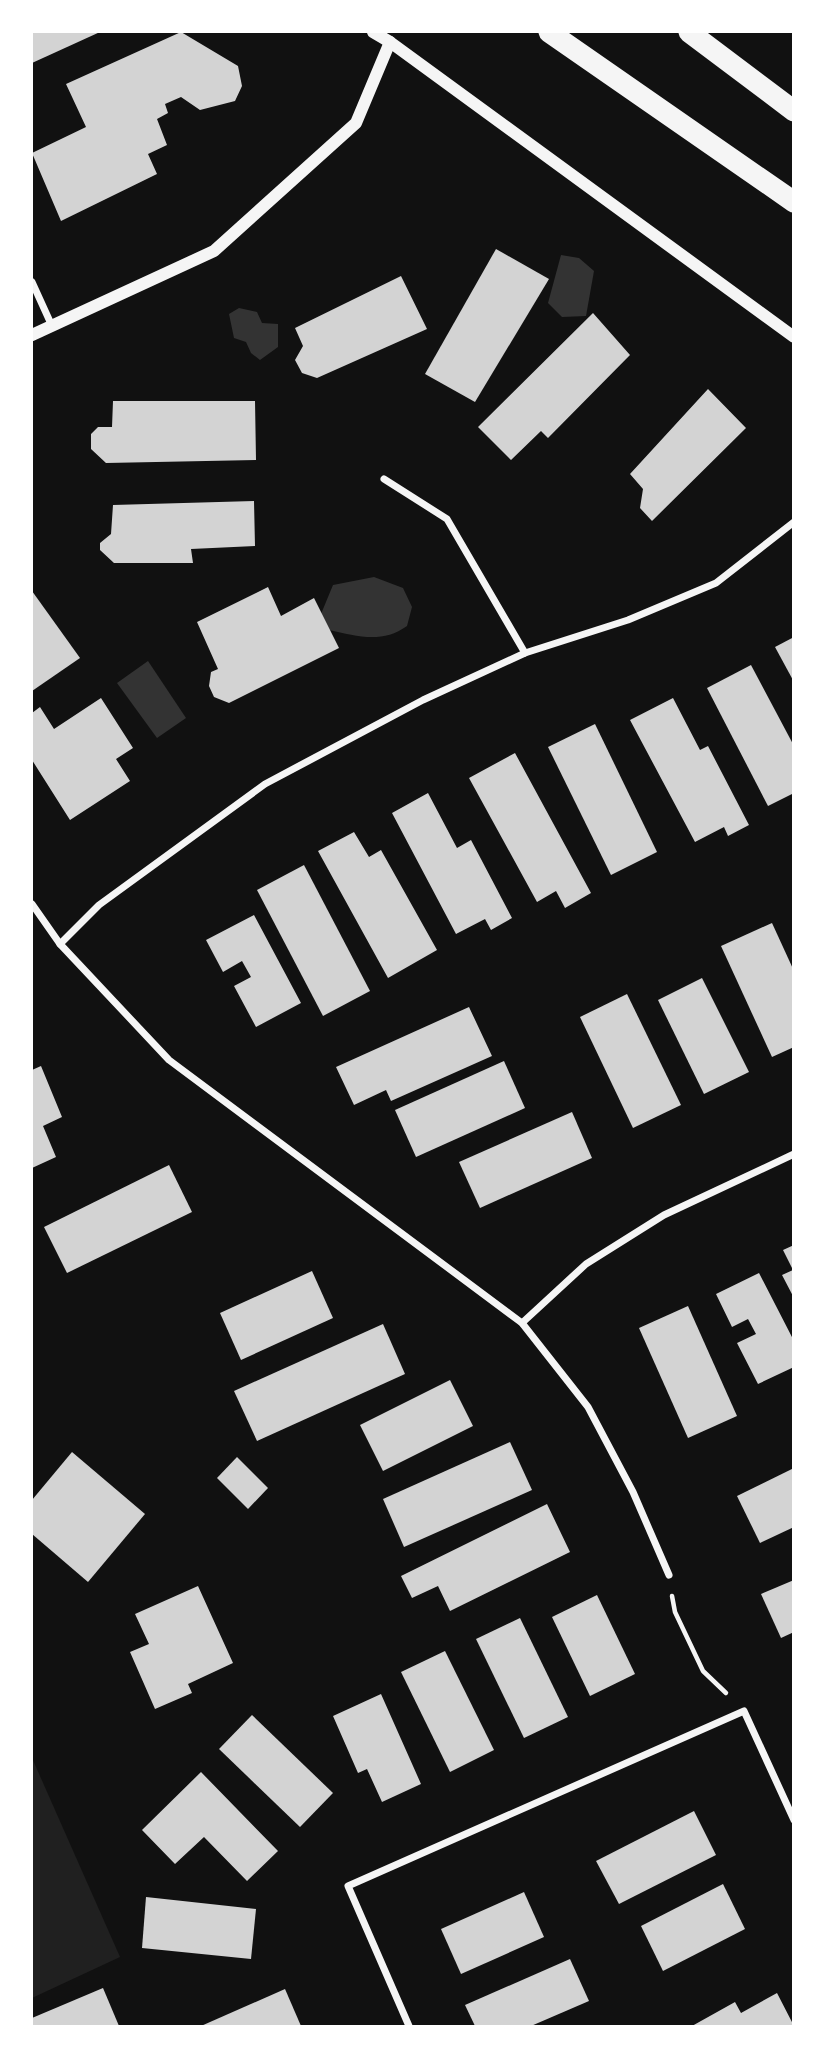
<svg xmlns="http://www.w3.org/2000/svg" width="825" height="2058" font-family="'Varela Round',sans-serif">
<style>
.green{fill:#202020}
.water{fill:#333}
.building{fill:#d3d3d3}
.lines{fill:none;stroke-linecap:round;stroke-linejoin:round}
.path{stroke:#f5f5f5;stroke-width:4.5}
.minor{stroke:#f5f5f5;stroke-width:7}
.tertiary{stroke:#f5f5f5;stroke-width:12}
.motorway{stroke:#f5f5f5;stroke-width:21}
</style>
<rect width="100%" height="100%" fill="#111"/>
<path class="green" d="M32 1758 120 1957 32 1998Z"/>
<g class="water">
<path d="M561 255 579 258 594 271 586 316 562 317 548 303Z"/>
<path d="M239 308 257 312 262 323 278 324V347L260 360 251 353 246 342 234 338 229 314Z"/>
<path d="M374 577 403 588 412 607 407 626C382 644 357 636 329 630L321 614 333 585Z"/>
<path d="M148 661 186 718 157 738 117 683Z"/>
</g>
<g class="building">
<path d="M32 32H100L32 63Z"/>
<path d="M181 32 238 66 242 86 235 101 200 110 181 97 165 104 168 113 157 119 167 145 148 154 157 174 61 221 32 153 86 127 66 84Z"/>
<path d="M496 249 549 279 475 402 425 374Z"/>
<path d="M401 276 427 329 317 378 302 373 295 360 303 346 295 328Z"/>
<path d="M593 313 630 355 548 438 541 431 511 460 478 427Z"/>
<path d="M708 389 746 428 652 521 640 508 643 489 630 474Z"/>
<path d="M113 401H255L256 460 106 463 91 449V434L98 427H112Z"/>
<path d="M254 501 255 546 191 549 193 563H114L100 550V543L111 534 113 505Z"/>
<path d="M268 587 281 616 314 598 339 648 229 703 214 697 209 686 211 672 218 669 197 622Z"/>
<path d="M32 591 80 658 32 691Z"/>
<path d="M794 637V682L775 647Z"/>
<path d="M751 665 794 746V793L768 806 707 688Z"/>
<path d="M101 698 133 748 116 759 130 781 70 820 32 760V713L40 707 54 729Z"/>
<path d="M673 698 700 750 708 746 749 825 728 836 724 827 695 842 630 720Z"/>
<path d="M595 724 657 852 611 875 548 747Z"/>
<path d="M515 753 591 893 565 908 556 891 537 902 469 778Z"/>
<path d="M428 793 457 848 471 840 512 918 491 930 485 919 456 934 392 813Z"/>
<path d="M354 832 369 857 381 850 437 950 388 978 318 851Z"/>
<path d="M304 865 370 991 323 1016 257 890Z"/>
<path d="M254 915 301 1003 256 1027 234 986 251 977 242 961 223 972 206 940Z"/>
<path d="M772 923 794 971V1047L772 1057 721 946Z"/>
<path d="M702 978 749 1072 704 1094 658 1000Z"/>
<path d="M627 994 681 1105 633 1128 580 1017Z"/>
<path d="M469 1007 492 1056 391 1101 386 1090 354 1105 336 1067Z"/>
<path d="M504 1061 525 1108 416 1157 395 1110Z"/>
<path d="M41 1066 62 1117 43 1126 56 1157 32 1168V1070Z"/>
<path d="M572 1112 592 1158 480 1208 459 1162Z"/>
<path d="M169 1165 192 1212 67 1273 44 1227Z"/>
<path d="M794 1245V1298L782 1275 793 1270 783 1250Z"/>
<path d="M312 1271 333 1318 241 1360 220 1313Z"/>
<path d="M759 1273 794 1341V1367L758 1384 737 1343 756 1334 748 1319 732 1327 716 1294Z"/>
<path d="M688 1306 737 1416 688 1438 639 1328Z"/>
<path d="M383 1324 405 1374 257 1441 234 1391Z"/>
<path d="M450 1380 473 1426 383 1471 360 1425Z"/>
<path d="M510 1442 532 1490 404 1547 383 1499Z"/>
<path d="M72 1452 145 1514 88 1582 32 1534V1500Z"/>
<path d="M237 1457 268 1488 248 1509 217 1478Z"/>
<path d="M794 1468V1527L760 1543 737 1496Z"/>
<path d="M547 1504 570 1552 450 1611 438 1586 412 1598 401 1576Z"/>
<path d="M794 1580V1632L781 1638 761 1594Z"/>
<path d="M198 1586 233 1663 188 1684 192 1693 155 1709 130 1652 149 1644 135 1614Z"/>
<path d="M597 1595 635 1674 590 1696 552 1617Z"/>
<path d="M520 1618 568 1717 524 1738 476 1639Z"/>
<path d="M445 1651 494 1750 450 1772 401 1672Z"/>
<path d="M381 1694 421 1784 382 1802 367 1769 358 1773 333 1716Z"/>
<path d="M252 1715 333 1793 300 1827 219 1749Z"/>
<path d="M201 1772 278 1851 247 1881 204 1837 175 1864 142 1830Z"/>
<path d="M694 1811 716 1855 619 1904 596 1861Z"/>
<path d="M723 1884 745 1929 663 1971 641 1926Z"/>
<path d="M524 1892 544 1937 461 1974 441 1929Z"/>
<path d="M146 1897 256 1909 251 1959 142 1948Z"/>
<path d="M570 1959 589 2001 531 2026H475L465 2005Z"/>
<path d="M103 1988 119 2026H32V2018Z"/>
<path d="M285 1989 301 2026H201Z"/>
<path d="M777 1993 794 2026H692L735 2002 741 2013Z"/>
</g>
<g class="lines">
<path class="path" d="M672 1596 675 1612 703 1671 726 1693"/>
<g class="minor">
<path d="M32 282 52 326"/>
<path d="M384 479 447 519 525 653"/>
<path d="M32 904 60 944 169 1060 522 1323 588 1407 633 1492 669 1575"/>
<path d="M60 944 99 905 265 784 423 700 525 653 628 620 716 583 794 522"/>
<path d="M522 1323 586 1264 664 1215 794 1154"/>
<path d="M409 2026 348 1886 744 1711 794 1820"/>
</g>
<g class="tertiary">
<path d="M373 32 390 42 794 337"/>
<path d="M32 335 214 251 356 123 390 42"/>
</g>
<g class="motorway">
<path d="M549 32 794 202"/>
<path d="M689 32 794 111"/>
</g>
</g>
<rect width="825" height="2058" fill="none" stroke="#ffffff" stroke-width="66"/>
</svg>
